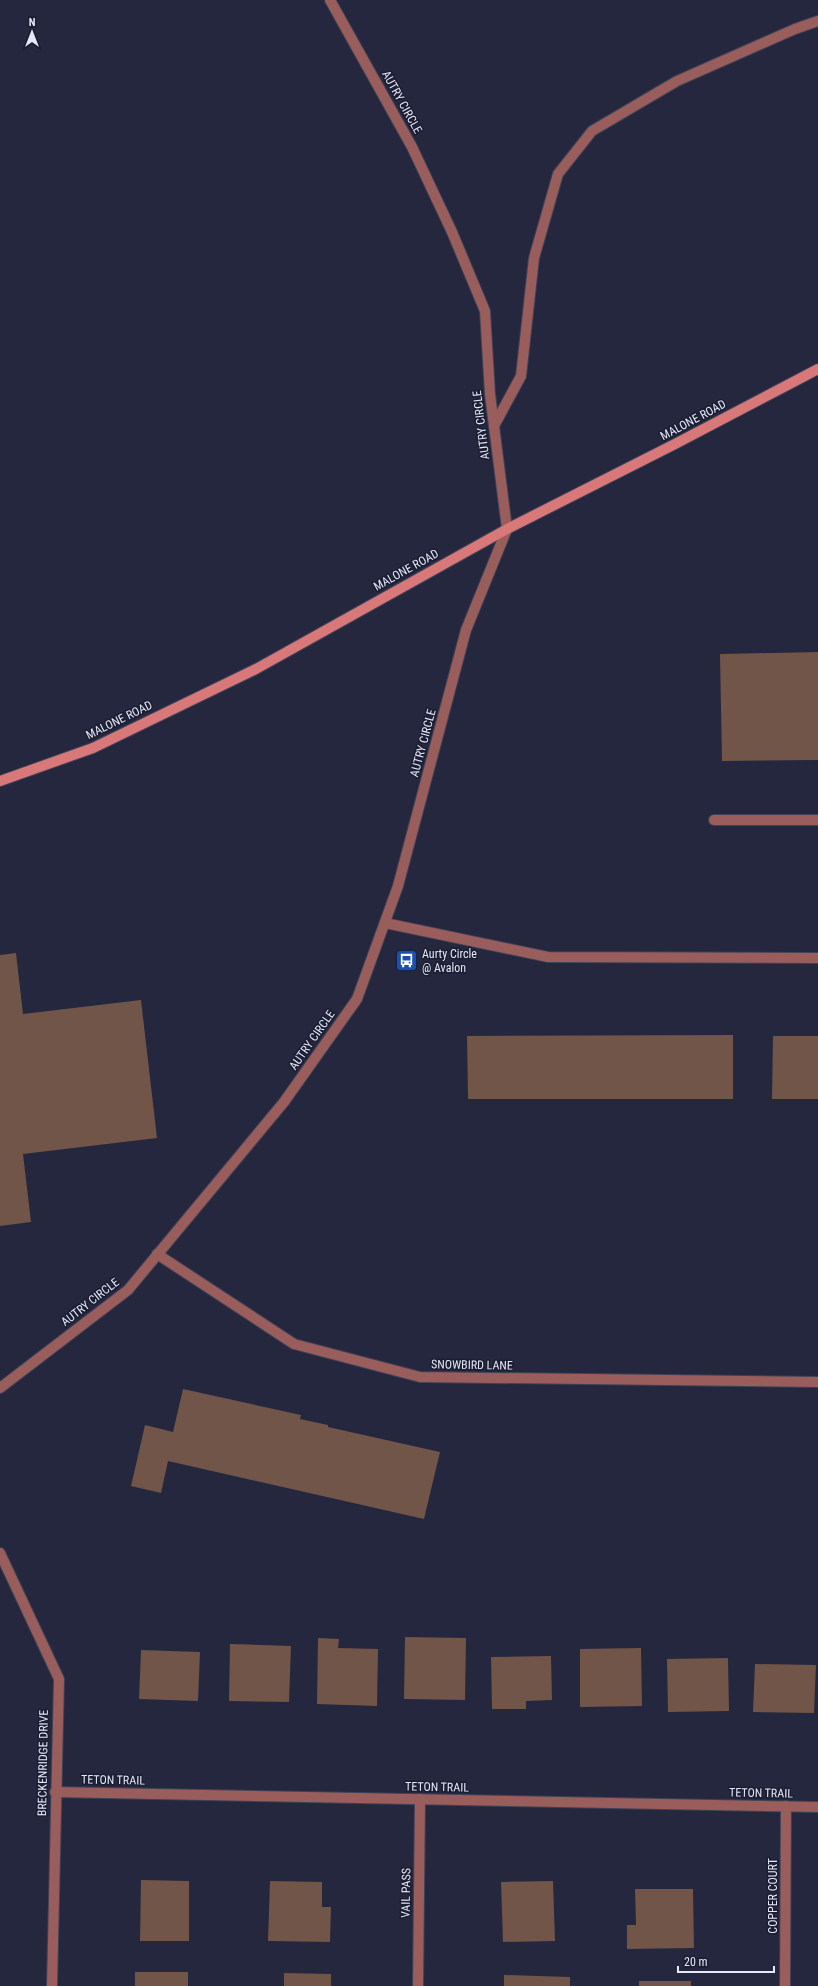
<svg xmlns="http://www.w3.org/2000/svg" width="818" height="1986" font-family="'Roboto Condensed',sans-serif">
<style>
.building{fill:#705548}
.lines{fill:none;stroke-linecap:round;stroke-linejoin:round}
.lane-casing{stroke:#3f4257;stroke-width:12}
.street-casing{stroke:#3f4257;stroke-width:12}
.secondary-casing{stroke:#3f4257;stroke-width:12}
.lane{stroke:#995d5c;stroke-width:10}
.street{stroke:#995d5c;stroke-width:10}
.secondary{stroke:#d87878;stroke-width:10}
.labels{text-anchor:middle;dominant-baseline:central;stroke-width:3;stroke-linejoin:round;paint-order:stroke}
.street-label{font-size:12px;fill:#e5e8f7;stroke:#1b1d33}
.poi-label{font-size:12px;fill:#e5e8f7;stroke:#1b1d33;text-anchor:start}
</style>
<rect width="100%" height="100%" fill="#24273d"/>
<g class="building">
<path d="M818 652V760L722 761 720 654Z"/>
<path d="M16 953 23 1014 141 1000 157 1138 23 1154 31 1222 0 1226V955Z"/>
<path d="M733 1035V1099H468L467 1036Z"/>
<path d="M773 1036H818V1099H772Z"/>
<path d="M183 1389 301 1415 300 1419 328 1425V1427L440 1452 424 1519 168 1461 161 1493 131 1486 145 1425 173 1432Z"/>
<path d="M405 1637 466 1638 465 1700 404 1699Z"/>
<path d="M318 1638 339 1639 338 1648 378 1649 377 1706 317 1704Z"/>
<path d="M230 1644 291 1646 289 1702 229 1701Z"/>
<path d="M641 1648 642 1706 580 1707V1649Z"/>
<path d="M141 1650 200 1652 198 1701 139 1699Z"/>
<path d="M551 1656 552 1700 526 1701V1709H492L491 1657Z"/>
<path d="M728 1658 729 1711 668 1712 667 1659Z"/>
<path d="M755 1664 816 1665 814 1713 753 1712Z"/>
<path d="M141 1880 189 1881V1941H140Z"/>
<path d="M270 1881 322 1882V1907H331L330 1942 268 1941Z"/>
<path d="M553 1881 555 1941 503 1942 501 1882Z"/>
<path d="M635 1889H693L694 1948 627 1949V1925H636Z"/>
<rect x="135" y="1972" width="53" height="14"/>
<path d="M284 1973 331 1974V1986H284Z"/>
<path d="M504 1975 570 1977V1986H504Z"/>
<rect x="639" y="1981" width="52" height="5"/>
</g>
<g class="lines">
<defs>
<path id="lane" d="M494 426 521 376 534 258 558 174 592 131 677 81 795 29 818 21"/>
<g id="street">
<path d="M714 820H818"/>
<path d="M385 923 548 957 818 958"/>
<path d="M157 1254 294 1344 420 1377 818 1382"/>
<path d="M0 1388 128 1290 284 1102 357 999 398 886 466 630 507 529 490 394 485 311 452 232 412 147 330 0"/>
<path d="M0 1553 59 1679 52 1986"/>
<path d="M55 1792 818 1807"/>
<path d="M418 1986 420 1799"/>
<path d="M785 1986 786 1806"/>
</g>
<path id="secondary" d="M0 781 93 748 256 669 507 529 675 444 818 369"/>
</defs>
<use href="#lane" class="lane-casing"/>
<use href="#street" class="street-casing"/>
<use href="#secondary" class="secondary-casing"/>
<use href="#lane" class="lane"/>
<use href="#street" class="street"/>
<use href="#secondary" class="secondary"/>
</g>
<defs>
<symbol id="bus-square" viewBox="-11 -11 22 22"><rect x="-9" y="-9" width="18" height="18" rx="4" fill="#1a4fb4" stroke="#1b1d33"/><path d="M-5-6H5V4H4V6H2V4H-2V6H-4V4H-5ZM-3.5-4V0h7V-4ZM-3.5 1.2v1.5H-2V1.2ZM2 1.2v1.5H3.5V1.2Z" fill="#fff"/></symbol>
</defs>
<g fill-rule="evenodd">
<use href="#bus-square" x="394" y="948" width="25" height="25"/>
</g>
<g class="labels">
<g class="street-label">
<text transform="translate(402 102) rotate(61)">AUTRY CIRCLE</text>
<text transform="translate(693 420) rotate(-28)">MALONE ROAD</text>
<text transform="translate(481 425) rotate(-97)">AUTRY CIRCLE</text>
<text transform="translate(406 570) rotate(-29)">MALONE ROAD</text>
<text transform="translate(119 720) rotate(-26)">MALONE ROAD</text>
<text transform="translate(423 743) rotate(-75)">AUTRY CIRCLE</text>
<text transform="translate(312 1040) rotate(-55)">AUTRY CIRCLE</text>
<text transform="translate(90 1302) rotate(-38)">AUTRY CIRCLE</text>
<text transform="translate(472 1365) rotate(1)">SNOWBIRD LANE</text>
<text transform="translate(43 1763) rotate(-89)">BRECKENRIDGE DRIVE</text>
<text transform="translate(113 1780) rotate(1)">TETON TRAIL</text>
<text transform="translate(437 1787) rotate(1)">TETON TRAIL</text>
<text transform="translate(761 1793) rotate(1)">TETON TRAIL</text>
<text transform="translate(406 1893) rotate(-89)">VAIL PASS</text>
<text transform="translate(773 1896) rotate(-90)">COPPER COURT</text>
</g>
<g class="poi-label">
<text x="422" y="954">Aurty Circle<tspan x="422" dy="14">@ Avalon</tspan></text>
</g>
</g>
<g transform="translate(32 32)" stroke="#1b1d33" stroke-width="3" paint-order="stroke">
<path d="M0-3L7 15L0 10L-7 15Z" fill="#e5e8f7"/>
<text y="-6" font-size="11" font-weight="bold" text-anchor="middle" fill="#e5e8f7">N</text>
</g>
<path d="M678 1966v6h96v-6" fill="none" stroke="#e5e8f7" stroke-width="2"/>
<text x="684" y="1966" font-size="12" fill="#e5e8f7" stroke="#1b1d33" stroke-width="3" paint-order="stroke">20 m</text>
</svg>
